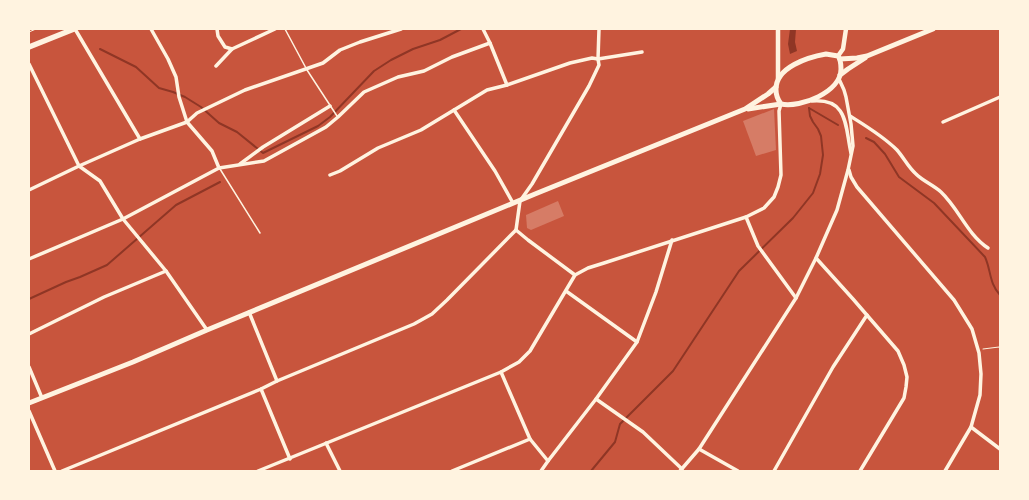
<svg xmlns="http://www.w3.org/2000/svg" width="1029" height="500" font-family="'Fira Sans Condensed',sans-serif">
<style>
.water{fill:#8f3625}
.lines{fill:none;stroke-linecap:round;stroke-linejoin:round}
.stream{stroke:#8f3625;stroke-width:2}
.building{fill:#d67c66}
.path{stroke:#fff3e0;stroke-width:1}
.service{stroke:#fff3e0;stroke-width:1.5}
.minor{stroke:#fff3e0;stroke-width:3.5}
.tertiary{stroke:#fff3e0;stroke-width:4.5}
.secondary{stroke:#fff3e0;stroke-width:5}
.primary{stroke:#fff3e0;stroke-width:5.5}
</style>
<rect width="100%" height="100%" fill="#c8553d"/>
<path class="water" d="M790 29H796L795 42 797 51 790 54 788 44Z"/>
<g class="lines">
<g class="stream">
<path d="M100 49 136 67 159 88 173 92 185 97 201 107 219 123 237 132 263 153 318 126 330 117 374 71 391 60 413 49 440 40 461 29"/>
<path d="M809 108 838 125"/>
<path d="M866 138 874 142 885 154 899 177 934 203 985 257C991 270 989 283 1000 295"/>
<path d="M29 299 66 282 80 277 107 265 176 205 220 182"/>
<path d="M591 471 615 442 620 424 673 371 739 271 793 218 813 193 820 174 823 155 821 136 818 129 813 122 810 116 809 108"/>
</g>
</g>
<g class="building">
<path d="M774 109 776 150 756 156 743 121Z"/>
<path d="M558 201 564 216 531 230 527 228 526 215Z"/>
</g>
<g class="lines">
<g class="path">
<path d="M29 32 36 29"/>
<path d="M983 349 999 347 1000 349"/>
</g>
<g class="service">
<path d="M285 29 307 70 337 116"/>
<path d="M220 169 260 233"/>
</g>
<g class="minor">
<path d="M75 29 140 139"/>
<path d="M151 29 168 59 176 77 179 97 187 122 212 151 219 168"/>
<path d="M217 29 218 36 225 47 232 49"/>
<path d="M483 29 490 43 507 85"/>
<path d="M29 64 79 166 100 181 123 219 166 271 207 330"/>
<path d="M216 66 232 49 275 29"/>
<path d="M812 101C849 98 845 127 851 153"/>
<path d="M454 110 495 171 513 203"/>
<path d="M850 116C866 126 883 136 897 150 904 158 908 167 916 174 923 181 933 185 941 192 959 209 967 234 988 248"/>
<path d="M943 122 1000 97"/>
<path d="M240 164 263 147 330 106"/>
<path d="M849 170 851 177 857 187 954 300 972 329 979 353 981 374 980 395 971 427 945 471"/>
<path d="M330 175 340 171 378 148 421 130 487 90 507 85 570 63 592 58 598 59 642 52"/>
<path d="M29 190 79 166 140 139 187 122 197 113 245 90 323 63 340 50 360 42 401 29"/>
<path d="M746 217 758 246 796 298"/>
<path d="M516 230 520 201 532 184 589 86 599 65 598 59 599 29"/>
<path d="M516 230 528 240 575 275"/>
<path d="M816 258 853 299 898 351 904 365 907 377 906 387 904 398 860 471"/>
<path d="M29 259 123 219 219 168 264 161 326 127 338 117 364 92 398 77 424 71 452 57 490 43"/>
<path d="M566 291 637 342"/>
<path d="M249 312 277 381"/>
<path d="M29 334 104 297 166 271"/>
<path d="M29 367 42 398"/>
<path d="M501 372 530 439"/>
<path d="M261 389 290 459"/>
<path d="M596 399 643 432 682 469"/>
<path d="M29 411 55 471"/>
<path d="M971 427 1000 449"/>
<path d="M326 443 340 471"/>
<path d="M699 449 738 471"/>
<path d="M62 471 261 389 277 381 414 324 432 314 447 300 516 230"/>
<path d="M258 471 501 372 519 362 530 351 575 275 588 268 604 263 746 217 764 208 774 197 778 187 781 175 779 111 781 104"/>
<path d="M452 471 530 439 548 461"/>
<path d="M541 471 548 461 596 399 637 342 656 292 672 240"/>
<path d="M680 471 699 449 796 298 816 258 837 210 848 170 853 146 851 124 846 97 844 90 839 79"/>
<path d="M774 471 833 367 867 315"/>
</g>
<g class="tertiary">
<path d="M838 56 843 49 846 29"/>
<path d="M778 79V29"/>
</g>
<g class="secondary">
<path d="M826 54 838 56C841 60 841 64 841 69 841 92 801 108 781 104 778 100 776 95 776 90 775 67 809 57 826 54Z"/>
<path d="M840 59 857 58 867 56 933 29"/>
<path d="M840 75 848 69 865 58"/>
<path d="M748 109 781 104"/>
<path d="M29 403 133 362 207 330 535 194 745 109 768 94 776 87"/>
</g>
<path class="primary" d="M29 47 74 29"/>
</g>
<rect width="1029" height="500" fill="none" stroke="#fff3e0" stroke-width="60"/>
</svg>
